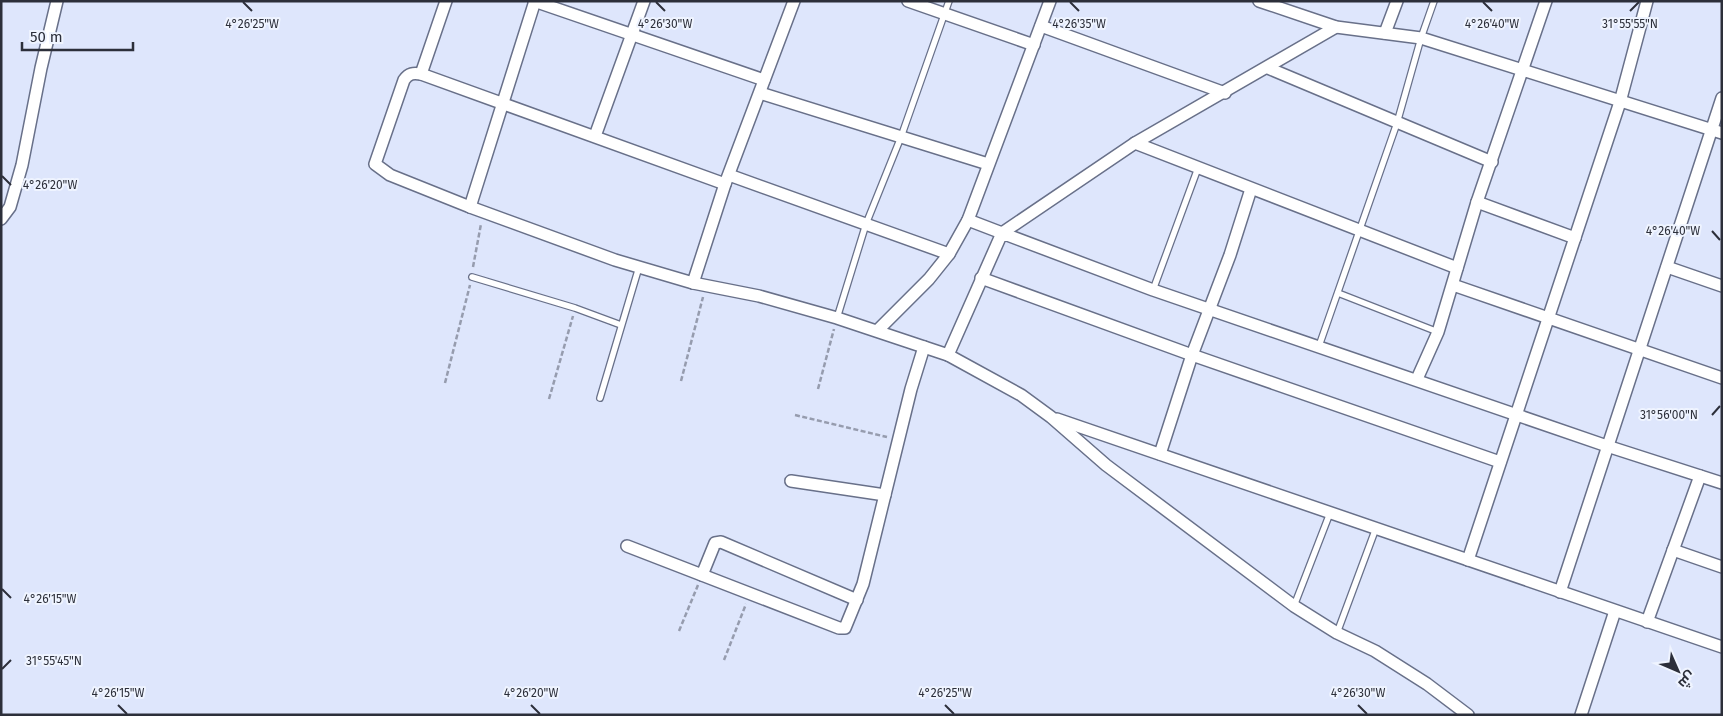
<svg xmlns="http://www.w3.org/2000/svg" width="1723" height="716" font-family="'Fira Sans',Cairo,sans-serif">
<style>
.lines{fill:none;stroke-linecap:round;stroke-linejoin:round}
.lane-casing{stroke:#687089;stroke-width:8}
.street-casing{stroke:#687089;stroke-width:14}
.path{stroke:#969cae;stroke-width:2.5;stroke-dasharray:5 2.5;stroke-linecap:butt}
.lane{stroke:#fff;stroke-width:5.5}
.street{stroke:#fff;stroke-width:11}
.ticks{fill:none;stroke:#2c2f3a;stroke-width:2}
.ticks-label{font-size:12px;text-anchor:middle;fill:#2c2f3a;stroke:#eff4ff;stroke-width:4;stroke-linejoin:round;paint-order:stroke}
</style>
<rect width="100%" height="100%" fill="#dee6fc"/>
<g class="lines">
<defs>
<g id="lane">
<path d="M472 277 575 308 621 325"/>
<path d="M1153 290 1198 168"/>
<path d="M1338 293 1438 332"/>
<path d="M837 318 866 224 901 137 949 1"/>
<path d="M1319 346 1397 123 1421 38 1434 1"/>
<path d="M600 398 639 267"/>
<path d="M1294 606 1330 513"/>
<path d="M1337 633 1376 528"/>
</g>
<g id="street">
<path d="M534 1 764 80"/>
<path d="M908 1 1034 45"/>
<path d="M1259 1 1336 27 1421 38 1722 133"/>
<path d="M1041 26 1225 93"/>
<path d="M1385 33 1397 1"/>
<path d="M1268 68 1492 162"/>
<path d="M421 74 446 1"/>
<path d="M760 93 988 164"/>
<path d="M595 136 644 1"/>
<path d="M1135 143 1457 268"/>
<path d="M729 175 949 254"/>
<path d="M725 184 421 74C413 73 409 73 404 80L375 164 390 175 470 207 615 260 693 283 759 296 837 318 948 355"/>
<path d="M1477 202 1575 238"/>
<path d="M470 207 535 1"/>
<path d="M1 219 10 207 22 165 41 68 57 1"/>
<path d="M968 220 1002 233 1135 143 1336 27"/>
<path d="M1667 267 1722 286"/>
<path d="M981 278 1192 355 1500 462"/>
<path d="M693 283 725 184 794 1"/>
<path d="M1453 285 1722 378"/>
<path d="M878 330 929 279 949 254 968 220 1050 1"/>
<path d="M1417 379 1438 332 1477 202 1546 1"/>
<path d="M1057 419 1722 647"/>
<path d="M1160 454 1192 355 1230 255 1251 189"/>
<path d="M791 481 885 495"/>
<path d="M627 546 839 628H845L863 584 911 389 924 347"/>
<path d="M1673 550 1722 567"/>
<path d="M1468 560 1620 102 1647 1"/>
<path d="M702 575 715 543 721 542 857 600"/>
<path d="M1560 592 1722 98"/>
<path d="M1647 622 1700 476"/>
<path d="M1468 715 1427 684 1375 651 1337 633 1294 606 1106 465 1051 417 1021 395 948 355 1002 233 1153 290 1607 446 1722 483"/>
<path d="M1581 715 1615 611"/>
</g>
</defs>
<use href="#lane" class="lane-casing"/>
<use href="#street" class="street-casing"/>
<g class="path">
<path d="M473 267 481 224"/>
<path d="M681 381 703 297"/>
<path d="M445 383 470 285"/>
<path d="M818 389 834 329"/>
<path d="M549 399 573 316"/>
<path d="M795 415 887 437"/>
<path d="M679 631 698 585"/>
<path d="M724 660 746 604"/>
</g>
<use href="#lane" class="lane"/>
<use href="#street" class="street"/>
</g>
<path class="ticks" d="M243 2 252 11M656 2 665 11M1070 2 1079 11M1483 2 1492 11M1630 11 1639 2M2 176 11 185M1712 231 1720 240M1712 415 1720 406M2 589 11 598M2 669 11 660M118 705 127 714M531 705 540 714M945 705 954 714M1358 705 1367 714"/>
<g class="ticks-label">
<text x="252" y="28">4°26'25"W</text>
<text x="665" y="28">4°26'30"W</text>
<text x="1079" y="28">4°26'35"W</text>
<text x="1492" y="28">4°26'40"W</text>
<text x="1630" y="28">31°55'55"N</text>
<text x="50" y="189">4°26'20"W</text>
<text x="1673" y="235">4°26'40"W</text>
<text x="1669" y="419">31°56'00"N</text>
<text x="50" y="603">4°26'15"W</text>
<text x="54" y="665">31°55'45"N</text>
<text x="118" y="697">4°26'15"W</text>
<text x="531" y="697">4°26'20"W</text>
<text x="945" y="697">4°26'25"W</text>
<text x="1358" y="697">4°26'30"W</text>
</g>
<rect width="1723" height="716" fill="none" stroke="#2c2f3a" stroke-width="5"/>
<g transform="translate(1678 671) rotate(135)" stroke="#eff4ff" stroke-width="4" paint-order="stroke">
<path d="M0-4L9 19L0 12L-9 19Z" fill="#2c2f3a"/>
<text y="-8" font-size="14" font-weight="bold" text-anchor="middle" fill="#2c2f3a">ش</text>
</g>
<path d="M22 42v8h111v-8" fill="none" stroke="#2c2f3a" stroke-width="2.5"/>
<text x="30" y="42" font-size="15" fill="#2c2f3a" stroke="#eff4ff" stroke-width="4" paint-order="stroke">50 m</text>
</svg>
